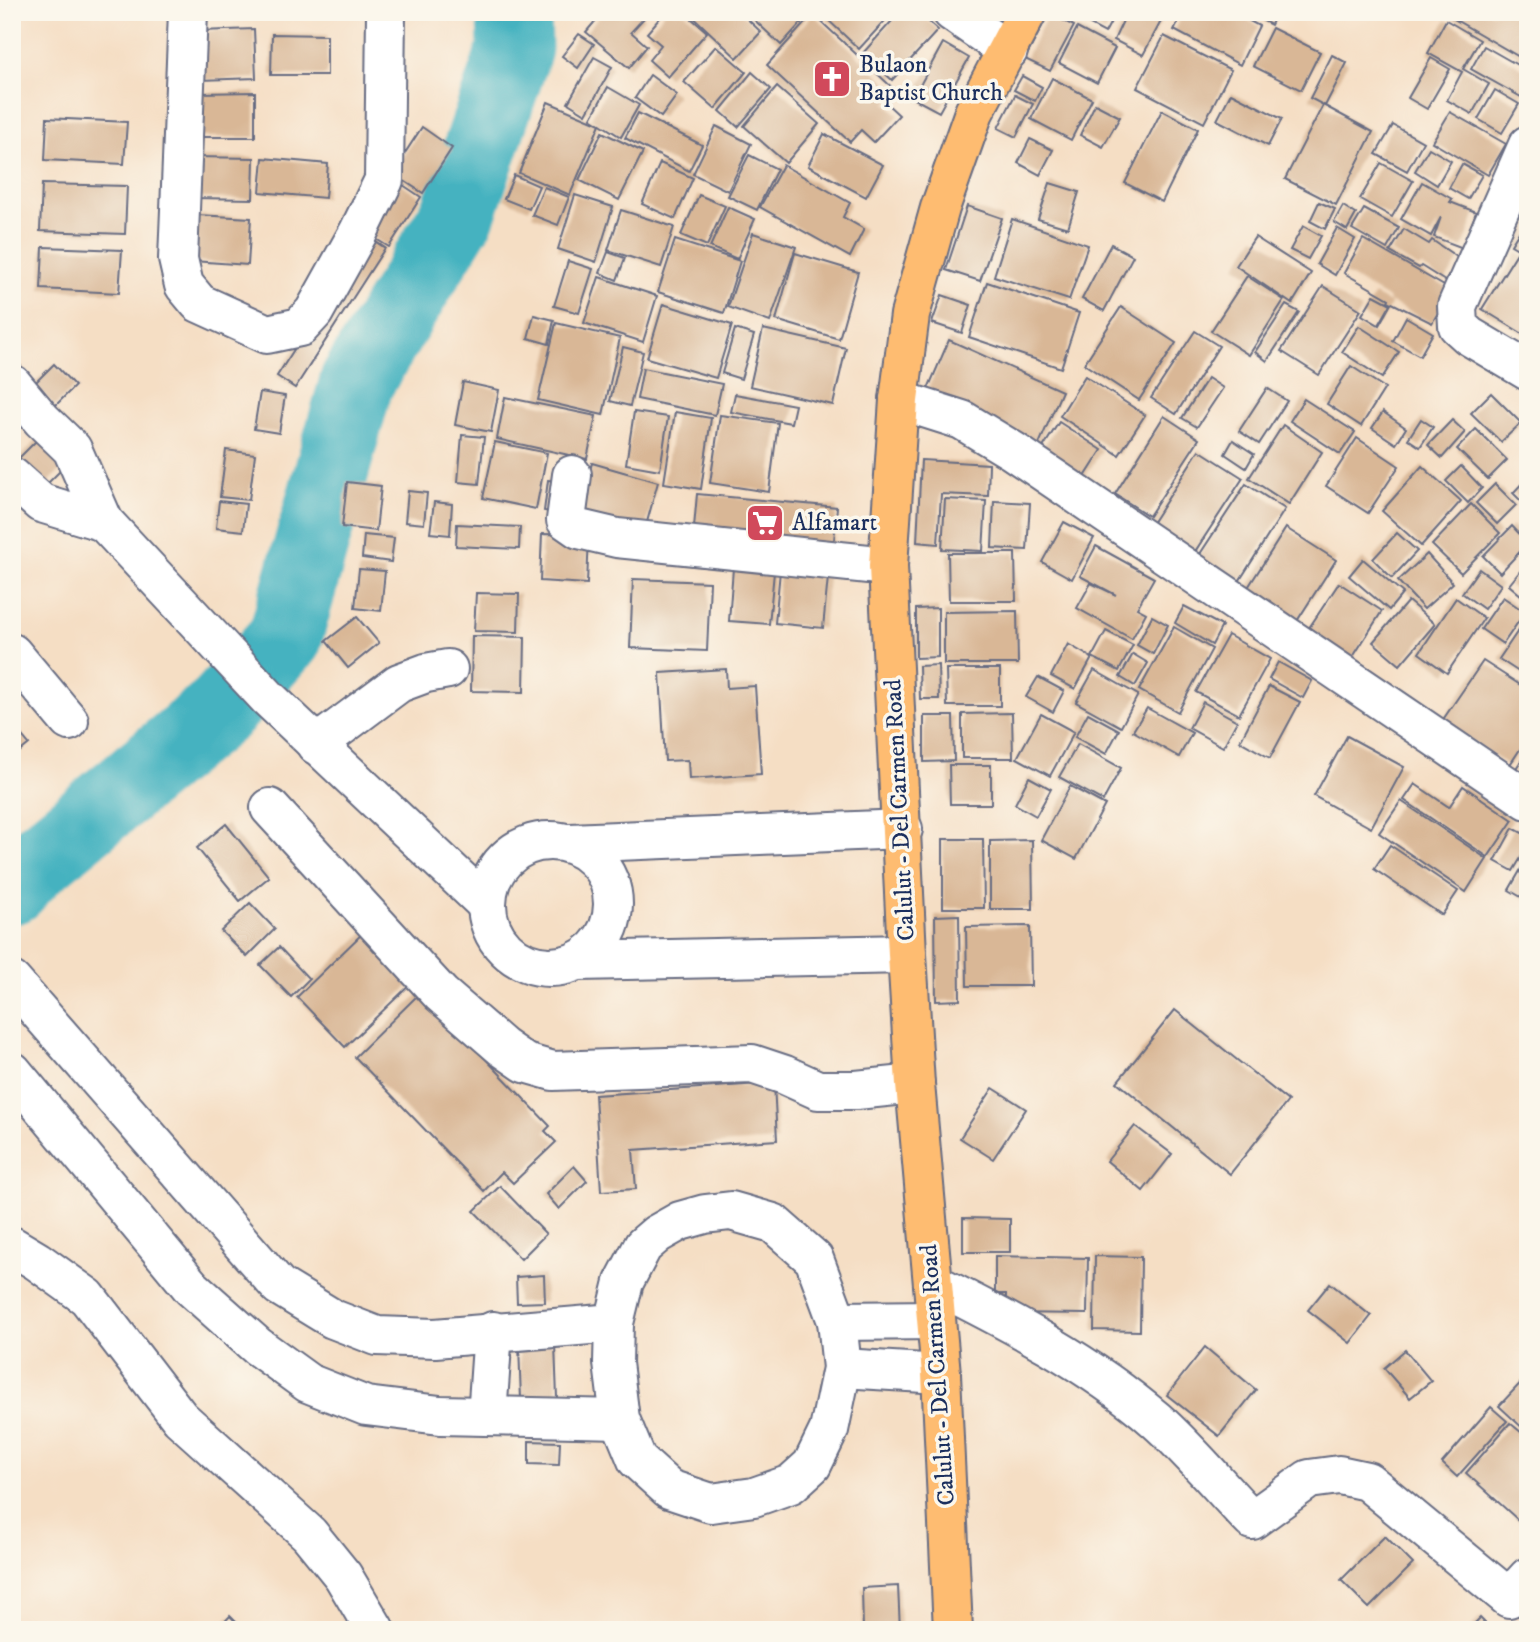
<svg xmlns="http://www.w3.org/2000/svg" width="1540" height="1642" font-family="'IM FELL DW Pica',serif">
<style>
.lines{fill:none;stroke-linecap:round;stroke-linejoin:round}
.river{stroke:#44b2c0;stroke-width:75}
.building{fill:#d9b796}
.minor-casing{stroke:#676c82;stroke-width:42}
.major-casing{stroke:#676c82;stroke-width:42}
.minor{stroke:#fff;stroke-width:38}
.major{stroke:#febc71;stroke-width:38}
.labels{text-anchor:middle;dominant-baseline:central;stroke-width:7;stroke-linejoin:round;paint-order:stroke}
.poi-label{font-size:24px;fill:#1b2f5e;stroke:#fbf7ec;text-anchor:start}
.street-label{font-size:24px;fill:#1b2f5e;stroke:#fbf7ec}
</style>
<rect width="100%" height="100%" fill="#fbf7ec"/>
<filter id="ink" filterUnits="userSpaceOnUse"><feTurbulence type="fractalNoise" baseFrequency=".0143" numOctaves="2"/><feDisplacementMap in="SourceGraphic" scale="14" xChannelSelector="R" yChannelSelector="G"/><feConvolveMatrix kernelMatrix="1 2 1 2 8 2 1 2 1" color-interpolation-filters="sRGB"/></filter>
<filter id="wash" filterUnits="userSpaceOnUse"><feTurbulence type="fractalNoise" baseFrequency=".00686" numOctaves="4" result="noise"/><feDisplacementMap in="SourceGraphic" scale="28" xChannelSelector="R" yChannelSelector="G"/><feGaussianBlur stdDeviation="1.57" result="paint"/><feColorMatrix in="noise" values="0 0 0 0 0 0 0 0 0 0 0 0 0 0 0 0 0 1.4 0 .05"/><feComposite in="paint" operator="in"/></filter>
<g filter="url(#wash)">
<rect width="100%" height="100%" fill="#f5dec4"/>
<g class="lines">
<path class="river" d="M12 887 31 866 221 709 285 638 357 381 458 214 515 48 514 12"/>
</g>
<g id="blocks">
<g class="building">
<path d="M204 12H258V16L204 15Z"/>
<path d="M603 12H637L644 18 631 32 647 46 629 68 586 32Z"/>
<path d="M665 12H684L707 32 668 77 649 60 661 45 647 33Z"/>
<path d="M688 12H740L761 32 737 58Z"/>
<path d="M746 12H811L781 45Z"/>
<path d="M831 12H893L859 49 826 18Z"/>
<path d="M900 12H918L938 30 892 80 863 53Z"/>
<path d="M1066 12H1116L1105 33Z"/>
<path d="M1127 12H1166L1143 55 1114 40Z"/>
<path d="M1183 12H1233L1259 26 1240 65 1174 30Z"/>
<path d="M1246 12H1277L1271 25Z"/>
<path d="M1442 12H1527L1528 62Z"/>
<path d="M1049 13 1074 26 1050 71 1025 59Z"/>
<path d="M813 14 897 92 886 103 899 115 874 142 861 130 850 142 767 65Z"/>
<path d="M1446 20 1480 40 1463 69 1489 84 1472 114 1447 100 1462 72 1428 53Z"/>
<path d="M1077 28 1115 48 1097 83 1059 63Z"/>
<path d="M1272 28 1320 52 1301 90 1253 66Z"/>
<path d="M254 29 256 78 201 80 200 31Z"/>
<path d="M272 34 327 35V75H271Z"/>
<path d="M579 34 594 44 578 68 562 56Z"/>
<path d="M1164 36 1231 70 1204 123 1137 88Z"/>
<path d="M943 43 969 58 939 112 913 98Z"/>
<path d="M716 46 746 72 715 109 684 82Z"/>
<path d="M1484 46 1528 71V85L1521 97 1471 69Z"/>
<path d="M1332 55 1347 63 1325 106 1310 98Z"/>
<path d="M594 57 612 67 586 114 568 103Z"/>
<path d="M1431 58 1450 69 1427 109 1408 98Z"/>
<path d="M752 72 771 89 738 127 720 111Z"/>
<path d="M650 75 677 95 661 117 635 98Z"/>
<path d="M1022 76 1042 87 1035 101 1014 90Z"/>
<path d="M1052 78 1092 99 1071 140 1031 119Z"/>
<path d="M608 87 639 105 621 137 591 118Z"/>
<path d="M777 87 819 124 786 163 744 126Z"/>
<path d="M1495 90 1519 104 1502 133 1478 119Z"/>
<path d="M255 92V137H201L200 93Z"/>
<path d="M1231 93 1282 119 1268 146 1217 120Z"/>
<path d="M1015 95 1033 104 1016 137 998 128Z"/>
<path d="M548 102 600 124 570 195 519 173Z"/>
<path d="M1095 104 1120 117 1103 147 1080 135Z"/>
<path d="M1323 105 1373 132 1336 205 1285 179Z"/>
<path d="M1162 110 1198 129 1162 202 1125 183Z"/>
<path d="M1450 112 1506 144 1488 175 1432 142Z"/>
<path d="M638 113 702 145 689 171 625 138Z"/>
<path d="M47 118 127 122 124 164 45 160Z"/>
<path d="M1393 125 1423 142 1407 171 1376 154Z"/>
<path d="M716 126 751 144 728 191 693 174Z"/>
<path d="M422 127 452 148 423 193 392 173Z"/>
<path d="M602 132 643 152 619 200 579 180Z"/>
<path d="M824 134 883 165 866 197 808 166Z"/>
<path d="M1030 139 1053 150 1040 175 1018 163Z"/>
<path d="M1429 148 1451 161 1437 185 1415 171Z"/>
<path d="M749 155 777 169 757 210 728 196Z"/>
<path d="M196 157 254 158 253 199 195 198Z"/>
<path d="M263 158 328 164 325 198 260 192Z"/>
<path d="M660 163 693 178 675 219 642 204Z"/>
<path d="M1381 163 1413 181 1392 217 1360 199Z"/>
<path d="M1462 164 1482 175 1468 199 1449 188Z"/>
<path d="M783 165 850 203 843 217 864 229 850 257 760 207Z"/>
<path d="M514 175 539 186 529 209 504 199Z"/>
<path d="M1422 182 1452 199 1450 202 1476 212 1463 248 1434 237 1441 217 1431 236 1401 219Z"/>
<path d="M400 183 421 197 389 247 368 234Z"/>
<path d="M1050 183 1079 192 1068 228 1038 219Z"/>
<path d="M42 184 127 186 125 234 40 231Z"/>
<path d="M544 187 569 197 558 225 532 215Z"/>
<path d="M575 195 613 207 596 262 558 249Z"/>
<path d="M699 195 725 206 707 246 681 235Z"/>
<path d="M1319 202 1335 209 1325 229 1310 221Z"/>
<path d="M967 206 1002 218 980 281 946 270Z"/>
<path d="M1343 206 1356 214 1347 230 1334 222Z"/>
<path d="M728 207 755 219 737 259 710 247Z"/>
<path d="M1364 209 1399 228 1387 249 1352 229Z"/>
<path d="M621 210 674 227 661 267 608 250Z"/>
<path d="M197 215 251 218 248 265 193 261Z"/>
<path d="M1528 218V255L1511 245Z"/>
<path d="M1012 219 1088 245 1069 300 994 276Z"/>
<path d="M1303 226 1321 236 1308 259 1290 250Z"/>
<path d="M1337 228 1355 239 1335 275 1317 264Z"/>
<path d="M1404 229 1429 244 1432 240 1460 259 1445 281 1421 266 1419 268 1390 252Z"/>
<path d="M753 233 796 247 770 322 728 307Z"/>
<path d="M367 236 385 248 295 388 277 376Z"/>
<path d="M1255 237 1311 273 1292 304 1236 266Z"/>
<path d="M1363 239 1451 290 1432 323 1388 301 1389 299 1344 273Z"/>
<path d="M675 240 740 261 724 313 658 292Z"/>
<path d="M1111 244 1133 256 1104 311 1082 299Z"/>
<path d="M43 247 122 250 119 293 41 289Z"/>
<path d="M608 252 625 258 617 280 600 273Z"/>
<path d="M795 253 858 272 839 339 776 320Z"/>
<path d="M1517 253 1528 260V337L1482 309Z"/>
<path d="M568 261 593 269 579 313 554 306Z"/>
<path d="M1247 276 1284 300 1249 355 1211 331Z"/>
<path d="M599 277 657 296 643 342 584 323Z"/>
<path d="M987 282 1079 313 1061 368 969 337Z"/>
<path d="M1323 286 1361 310 1319 375 1281 351Z"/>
<path d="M942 295 971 305 962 333 932 323Z"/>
<path d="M1374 295 1391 304 1379 325 1362 315Z"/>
<path d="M663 304 732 325 716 378 647 358Z"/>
<path d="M1286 305 1299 312 1267 361 1255 352Z"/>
<path d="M1121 307 1176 343 1139 400 1084 364Z"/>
<path d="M534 315 554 320 549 344 528 338Z"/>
<path d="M1406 317 1433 333 1420 356 1393 341Z"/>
<path d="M556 323 620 338 603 415 538 400Z"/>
<path d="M1359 326 1399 352 1382 378 1342 352Z"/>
<path d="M735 329 754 335 741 379 722 373Z"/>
<path d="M763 329 846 348 833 405 750 386Z"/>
<path d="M1195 331 1219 346 1176 414 1151 398Z"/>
<path d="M949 340 1062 391 1037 449 924 398Z"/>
<path d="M623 347 643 352 630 406 610 401Z"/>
<path d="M54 364 75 386 55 406 34 384Z"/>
<path d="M1351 366 1385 388 1361 426 1327 404Z"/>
<path d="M643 368 722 384 715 415 637 399Z"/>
<path d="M1085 376 1145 415 1119 455 1060 416Z"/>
<path d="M1208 378 1223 388 1197 427 1182 418Z"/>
<path d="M463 382 499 390 491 432 455 425Z"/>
<path d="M1267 388 1287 401 1259 444 1239 431Z"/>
<path d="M260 392 285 396 279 433 254 429Z"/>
<path d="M1491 393 1521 423 1501 442 1471 413Z"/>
<path d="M735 394 795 405 791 423 731 412Z"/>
<path d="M505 397 596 416 587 459 497 439Z"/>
<path d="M1304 399 1355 432 1340 454 1290 421Z"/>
<path d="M634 412 668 417 660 470 626 464Z"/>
<path d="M675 412 711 418 701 489 664 483Z"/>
<path d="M1383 412 1406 428 1396 444 1372 428Z"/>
<path d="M720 415 778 423 769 492 710 483Z"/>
<path d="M1164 416 1199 439 1149 516 1115 494Z"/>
<path d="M1421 419 1433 427 1420 447 1408 439Z"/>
<path d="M1452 420 1465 432 1442 458 1428 445Z"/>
<path d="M1059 422 1102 450 1081 483 1039 454Z"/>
<path d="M1283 425 1322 452 1289 504 1249 478Z"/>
<path d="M1476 429 1507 460 1488 479 1457 449Z"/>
<path d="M462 435 484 437 479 484 458 482Z"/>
<path d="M1357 438 1399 466 1368 513 1326 486Z"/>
<path d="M38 439 65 466 41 490 14 463Z"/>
<path d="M1233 440 1254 454 1246 468 1225 454Z"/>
<path d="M495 442 547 453 536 509 483 498Z"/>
<path d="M226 450 255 454 249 500 220 497Z"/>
<path d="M1199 450 1243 478 1192 556 1149 528Z"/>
<path d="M921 460 989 464 988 496 941 494 938 544 917 542Z"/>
<path d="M592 463 658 482 644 533 578 515Z"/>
<path d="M1422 466 1461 501 1421 546 1382 511Z"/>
<path d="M1461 466 1482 488 1468 503 1446 481Z"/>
<path d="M1528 477V508L1513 493Z"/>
<path d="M548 480 566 482 564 514 544 511Z"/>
<path d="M347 482 381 486 376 531 342 527Z"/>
<path d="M1246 484 1285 509 1236 586 1196 560Z"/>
<path d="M1495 484 1516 505 1497 524 1476 503Z"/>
<path d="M408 491 427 493 424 524 405 522Z"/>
<path d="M697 494 837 507 833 552 693 539Z"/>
<path d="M945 499 986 501 983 551 942 549Z"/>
<path d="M219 501 246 504 243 531 216 528Z"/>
<path d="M994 501 1030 503 1027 550 992 548Z"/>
<path d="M434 502 452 504 450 535 430 533Z"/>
<path d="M1471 504 1500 533 1461 573 1432 545Z"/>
<path d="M1064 522 1094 538 1072 579 1042 562Z"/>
<path d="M457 524 520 527 519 549 456 546Z"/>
<path d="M1512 526 1528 543 1500 573 1483 556Z"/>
<path d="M1286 528 1336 560 1297 621 1247 589Z"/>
<path d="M1397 533 1417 551 1392 578 1373 559Z"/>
<path d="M542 534 589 535 587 584 540 581Z"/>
<path d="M364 535 394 538 391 562 362 558Z"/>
<path d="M1096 546 1154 578 1137 608 1146 613 1132 639 1077 608 1091 583 1116 595 1080 576Z"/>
<path d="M948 553H1015L1016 601H949Z"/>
<path d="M1427 554 1453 583 1424 609 1398 581Z"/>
<path d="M1363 559 1403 593 1389 610 1349 576Z"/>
<path d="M1528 561V601L1509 585Z"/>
<path d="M733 568 774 572 769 624 729 621Z"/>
<path d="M359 569 385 571 381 611 355 608Z"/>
<path d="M1479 569 1501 585 1484 609 1462 593Z"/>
<path d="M780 571 828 577 823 628 775 623Z"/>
<path d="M633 579 710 582 707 651 630 648Z"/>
<path d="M1339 583 1382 611 1351 660 1307 631Z"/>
<path d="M476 593 519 594 518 632 474 631Z"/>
<path d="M1503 597 1525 612 1503 644 1481 629Z"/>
<path d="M1456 598 1484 618 1447 673 1419 653Z"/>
<path d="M1408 601 1435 624 1400 665 1373 642Z"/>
<path d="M1184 606 1222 626 1212 645 1175 623Z"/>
<path d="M938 608V657L916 658V609Z"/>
<path d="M1017 611 1018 664H944V612Z"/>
<path d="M1152 616 1168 625 1153 654 1137 645Z"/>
<path d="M1528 616V678L1499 659Z"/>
<path d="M357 617 379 643 348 668 326 641Z"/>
<path d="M1174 627 1212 649 1178 712 1139 690Z"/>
<path d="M1106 631 1133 645 1119 671 1092 657Z"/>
<path d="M1228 635 1270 659 1239 715 1196 692Z"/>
<path d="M472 636 525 637 524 692 471 691Z"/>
<path d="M1068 644 1092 658 1075 689 1051 676Z"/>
<path d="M1133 654 1148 663 1135 686 1120 677Z"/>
<path d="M1483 661 1528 690V737L1509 766 1442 721Z"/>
<path d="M1278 662 1312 681 1303 698 1269 679Z"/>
<path d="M938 665 939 699H920L919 666Z"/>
<path d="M726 669 727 688 755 686 761 774 689 779 688 760 665 761 660 673Z"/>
<path d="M946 669H1000V706H947Z"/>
<path d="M1094 670 1138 695 1121 727 1076 702Z"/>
<path d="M1038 677 1064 691 1053 712 1026 697Z"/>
<path d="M1269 686 1300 702 1270 758 1240 741Z"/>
<path d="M1203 702 1237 721 1223 747 1189 728Z"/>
<path d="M1147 708 1192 733 1179 757 1133 731Z"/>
<path d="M1012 713 1013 758H962V714Z"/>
<path d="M1088 713 1119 730 1106 754 1075 737Z"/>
<path d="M1041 714 1074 732 1050 776 1017 758Z"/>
<path d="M924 716H953L954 761 924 762Z"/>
<path d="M12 724 29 744 12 758Z"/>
<path d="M1347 736 1404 767 1371 828 1314 796Z"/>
<path d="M1078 744 1121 768 1103 801 1059 777Z"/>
<path d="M1528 750V778L1515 770Z"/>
<path d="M949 765H991V804H950Z"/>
<path d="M1029 777 1051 789 1036 816 1015 804Z"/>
<path d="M1415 784 1449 807 1463 786 1513 820 1488 857 1404 800Z"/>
<path d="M1070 786 1105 805 1076 859 1041 840Z"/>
<path d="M1401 801 1487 859 1466 892 1379 833Z"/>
<path d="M226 824 269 877 240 901 197 848Z"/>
<path d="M1513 828 1528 836V846L1513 871 1495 861Z"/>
<path d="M943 839H983L984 908H943Z"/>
<path d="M1032 840 1033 909H990V841Z"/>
<path d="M1390 845 1458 891 1442 915 1374 869Z"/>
<path d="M1528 857V901L1509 890Z"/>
<path d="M250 903 275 929 247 957 221 931Z"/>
<path d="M959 915 960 1000 936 1001 935 916Z"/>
<path d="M1030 926 1031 986H967L966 927Z"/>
<path d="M367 929 416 979 345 1047 297 997Z"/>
<path d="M279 947 309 979 291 997 260 965Z"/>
<path d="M421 992 550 1126 545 1131 556 1142 513 1183 502 1172 484 1191 355 1057Z"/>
<path d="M1175 1010 1288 1101 1230 1174 1117 1082Z"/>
<path d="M774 1083 777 1140 633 1150 636 1189 601 1191 595 1095Z"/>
<path d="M993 1088 1026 1109 993 1159 960 1138Z"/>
<path d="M1135 1126 1172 1154 1143 1191 1107 1161Z"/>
<path d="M574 1166 587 1181 559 1209 546 1194Z"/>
<path d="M500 1186 546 1234 521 1259 474 1211Z"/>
<path d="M963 1218 1010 1219V1252H963Z"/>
<path d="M995 1256 1088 1258 1087 1314 1006 1313V1294H995Z"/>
<path d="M1095 1256 1141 1257 1140 1331 1094 1330Z"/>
<path d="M544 1275 545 1302 517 1303 516 1277Z"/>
<path d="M1330 1283 1371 1316 1350 1343 1308 1310Z"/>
<path d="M555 1344 557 1398 521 1399 519 1345Z"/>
<path d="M1205 1347 1256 1390 1219 1436 1167 1395Z"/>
<path d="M1405 1350 1431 1381 1410 1398 1384 1368Z"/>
<path d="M1528 1375V1433L1499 1406Z"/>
<path d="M1491 1407 1507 1421 1457 1477 1442 1463Z"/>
<path d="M1510 1423 1528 1438V1529L1466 1473Z"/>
<path d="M529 1441 560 1442 559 1465 529 1464Z"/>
<path d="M1385 1536 1413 1564 1369 1608 1341 1580Z"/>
<path d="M898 1586 900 1630H863L862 1588Z"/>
<path d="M230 1616 244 1630H217Z"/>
<path d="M1480 1618 1492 1630H1468Z"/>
</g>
</g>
</g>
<g filter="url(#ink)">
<use href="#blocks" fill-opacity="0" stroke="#676c82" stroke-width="2"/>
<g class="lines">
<defs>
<g id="minor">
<path d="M188 12 178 259 184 285 199 303 267 334 300 327 314 312 358 233 384 180 386 12"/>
<path d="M952 12 1008 51"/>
<path d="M1528 145 1457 306 1458 326 1469 336 1528 371"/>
<path d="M12 384 42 420 72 449 104 522 268 698 486 904"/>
<path d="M899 400 962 420 1013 451 1528 800"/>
<path d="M572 475 566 520 579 529 617 538 888 566"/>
<path d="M12 477 41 503 104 522"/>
<path d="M12 653 69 721"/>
<path d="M316 745 399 683 426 673 448 669"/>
<path d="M270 808 441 994 502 1047 525 1063 553 1071 752 1064 785 1075 818 1090H856L915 1084"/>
<circle cx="550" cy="904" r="63"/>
<path d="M570 843 903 829"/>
<path d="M578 961 907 954"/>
<path d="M12 981 279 1286 333 1319 377 1336 435 1338 614 1323"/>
<path d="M12 1071 192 1288 257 1346 308 1383 366 1406 440 1415 620 1419"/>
<path d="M731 1211 773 1223 814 1259 837 1321 842 1368 829 1430 812 1465 791 1484 754 1497 711 1503 669 1489 637 1460 620 1419 613 1363 614 1323 624 1282 643 1246 657 1234 680 1221 705 1214Z"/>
<path d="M12 1246 37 1261 87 1297 180 1418 309 1534 343 1576 375 1630"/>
<path d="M933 1283C1011 1322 1090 1363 1156 1420 1190 1450 1220 1487 1252 1520L1309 1479 1339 1475 1367 1481 1509 1598 1528 1577"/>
<path d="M837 1321 936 1320"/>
<path d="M842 1368 941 1374"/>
<path d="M487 1416 493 1331"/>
</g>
<path id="major" d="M953 1630 941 1374 915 1084 907 954 888 566 899 400 910 315 940 208 974 112 1027 12"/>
</defs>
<use href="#minor" class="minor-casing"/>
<use href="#major" class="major-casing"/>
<use href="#minor" class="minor"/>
<use href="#major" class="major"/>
</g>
</g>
<defs>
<symbol id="church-square" viewBox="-11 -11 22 22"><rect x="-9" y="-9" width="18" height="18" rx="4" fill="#d1495b" stroke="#fbf7ec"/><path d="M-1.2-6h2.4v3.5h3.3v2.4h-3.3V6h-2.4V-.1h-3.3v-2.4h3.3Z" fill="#fff"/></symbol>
<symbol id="supermarket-square" viewBox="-11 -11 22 22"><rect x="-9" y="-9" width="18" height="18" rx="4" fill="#d1495b" stroke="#fbf7ec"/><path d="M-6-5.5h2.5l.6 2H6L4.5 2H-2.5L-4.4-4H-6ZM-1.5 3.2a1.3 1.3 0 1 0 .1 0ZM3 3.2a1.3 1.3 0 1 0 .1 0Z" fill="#fff"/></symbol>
</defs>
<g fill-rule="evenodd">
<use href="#church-square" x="810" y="57" width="44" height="44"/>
<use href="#supermarket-square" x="743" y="501" width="44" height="44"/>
</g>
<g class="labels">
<g class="poi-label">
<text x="859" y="65">Bulaon<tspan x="859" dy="28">Baptist Church</tspan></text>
<text x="792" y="523">Alfamart</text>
</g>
<g class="street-label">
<text transform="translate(900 810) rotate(-93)">Calulut - Del Carmen Road</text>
<text transform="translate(938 1375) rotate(-94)">Calulut - Del Carmen Road</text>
</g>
</g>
<rect width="1540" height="1642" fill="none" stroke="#fbf7ec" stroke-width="42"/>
</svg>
